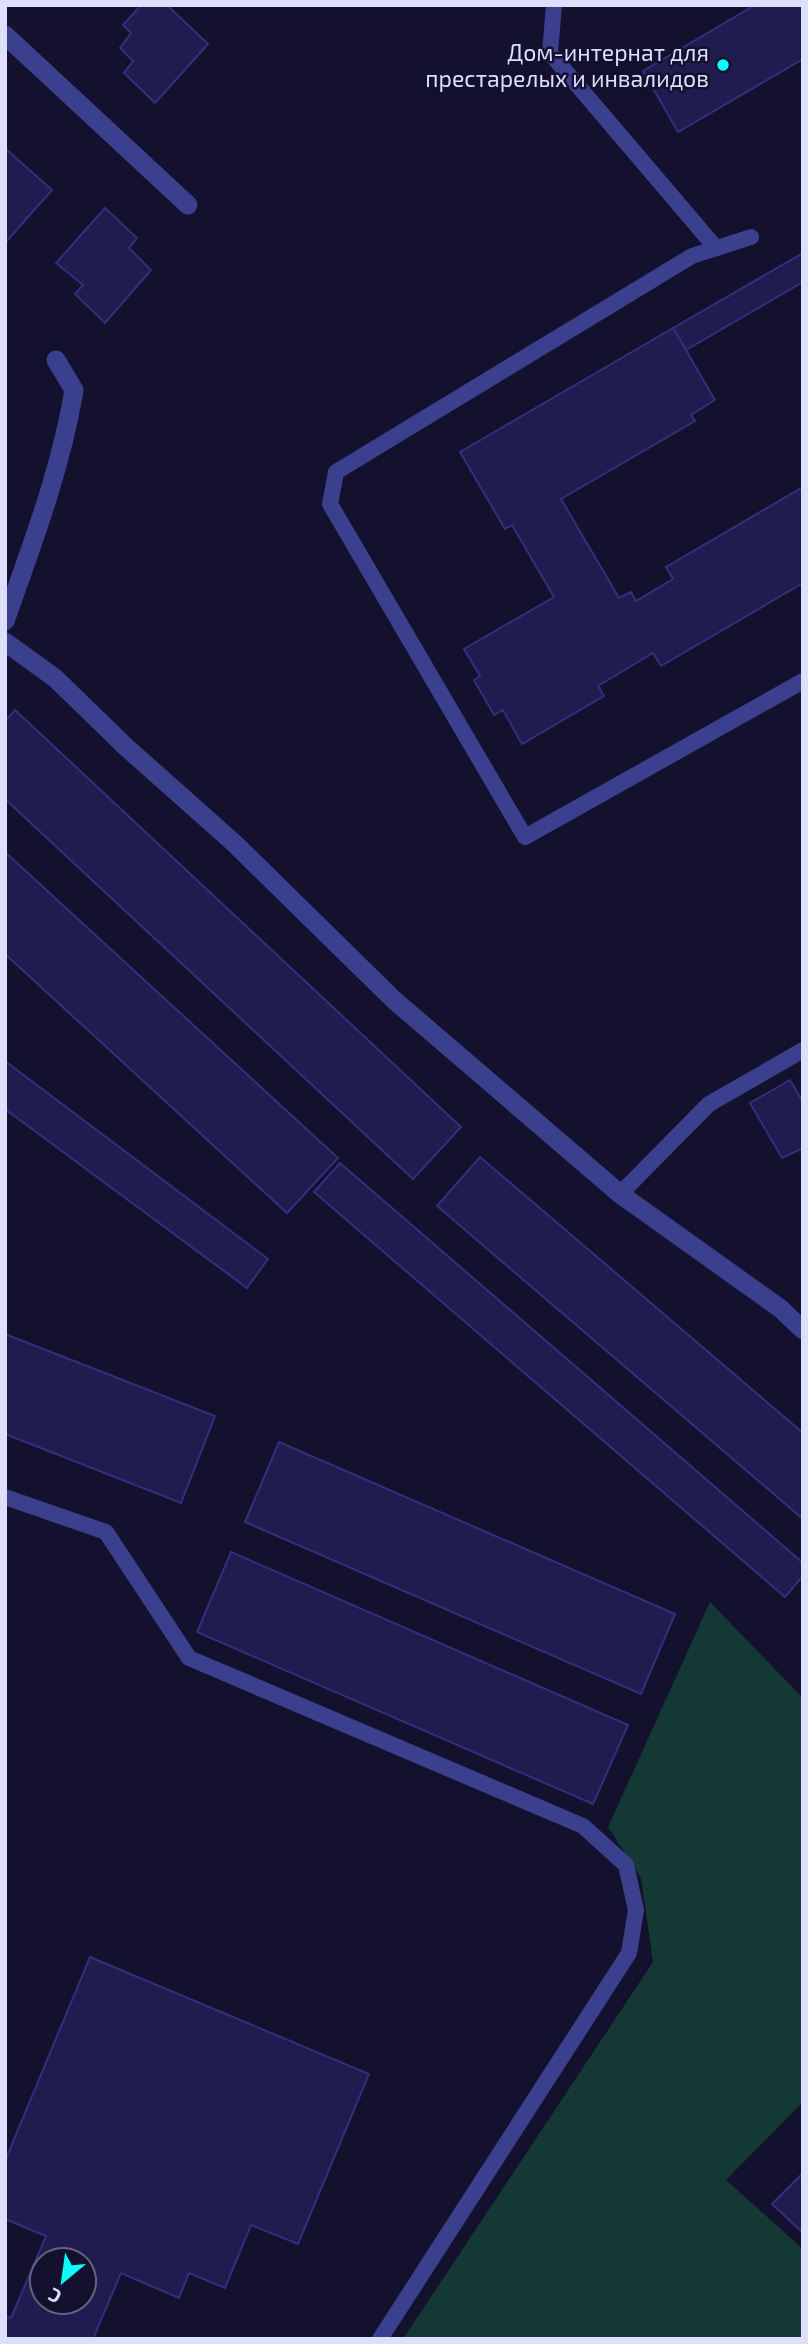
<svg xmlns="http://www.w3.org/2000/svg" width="808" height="2344" font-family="'Exo 2',sans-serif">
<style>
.green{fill:#143833}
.building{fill:#211c50;stroke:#352e7c;stroke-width:2;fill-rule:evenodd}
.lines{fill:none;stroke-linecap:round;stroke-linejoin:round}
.service{stroke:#3b408e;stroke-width:16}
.minor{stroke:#3b408e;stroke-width:19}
.poi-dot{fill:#0afffe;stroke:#13112e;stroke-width:2.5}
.labels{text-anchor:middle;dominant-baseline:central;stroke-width:5;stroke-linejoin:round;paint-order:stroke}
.poi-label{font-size:23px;fill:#dedeff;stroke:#13112e;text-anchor:end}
</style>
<rect width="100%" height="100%" fill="#13112e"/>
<path class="green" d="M710 1602 803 1698V2102L726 2180 803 2249V2339H403L653 1962 641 1878 608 1827Z"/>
<g class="building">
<path d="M141 5H167L208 44 155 103 124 73 133 61 120 48 131 33 123 25Z"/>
<path d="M755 5H803V59L678 132 643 71Z"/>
<path d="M6 149 52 190 5 243V151Z"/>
<path d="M105 208 137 238 129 248 151 270 105 323 75 294 83 285 56 263Z"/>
<path d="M803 253V282L686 350 673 328Z"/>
<path d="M673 328 715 400 691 415 695 421 561 499 619 598 631 592 636 601 673 579 666 567 803 487V583L661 666 653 653 598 686 604 696 522 744 503 710 494 715 474 680 480 676 464 649 554 597 512 525 505 529 460 452Z"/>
<path d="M15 710 461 1127 413 1179 5 799V721Z"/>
<path d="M5 852 338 1158 287 1213 5 954Z"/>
<path d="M5 1061 268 1259 247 1288 5 1109Z"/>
<path d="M790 1080 803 1102V1148L782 1158 750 1103Z"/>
<path d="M480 1157 803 1433V1519L437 1206Z"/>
<path d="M340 1163 803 1563V1576L785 1597 314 1192Z"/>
<path d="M5 1334 215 1416 181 1503 5 1434Z"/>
<path d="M279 1442 675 1614 641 1694 245 1522Z"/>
<path d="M231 1552 628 1725 593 1804 197 1632Z"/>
<path d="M90 1957 369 2074 298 2244 251 2225 225 2288 189 2273 179 2298 121 2273 93 2339H5V2316L11 2318 46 2236 5 2219V2161ZM42 2260H84V2302H42Z"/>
<path d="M803 2173V2233L772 2204Z"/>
</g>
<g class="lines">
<g class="service">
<path d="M554 5 550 53 716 248"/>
<path d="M751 237 692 256 336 472 330 504 525 837 803 681"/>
<path d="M620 1194 709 1104 803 1050"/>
<path d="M5 1497 106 1532 189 1658 583 1826 626 1865 636 1910 629 1953 380 2339"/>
</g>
<g class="minor">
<path d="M5 35 188 205"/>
<path d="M5 621C32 545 61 469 74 390L56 360"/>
<path d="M5 642 55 678 126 747 234 843 394 1000 620 1194 781 1309 803 1330"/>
</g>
</g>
<circle class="poi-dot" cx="723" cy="65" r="7"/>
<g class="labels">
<g class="poi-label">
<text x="709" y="52">Дом-интернат для<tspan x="709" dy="26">престарелых и инвалидов</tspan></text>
</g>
</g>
<rect width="808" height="2344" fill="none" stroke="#dedeff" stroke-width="14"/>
<g transform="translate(63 2281) rotate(209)"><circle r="33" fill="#13112e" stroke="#646382" stroke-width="2"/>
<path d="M0-5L12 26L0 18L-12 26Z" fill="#0afffe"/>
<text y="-10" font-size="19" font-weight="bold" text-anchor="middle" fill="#dedeff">С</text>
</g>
</svg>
